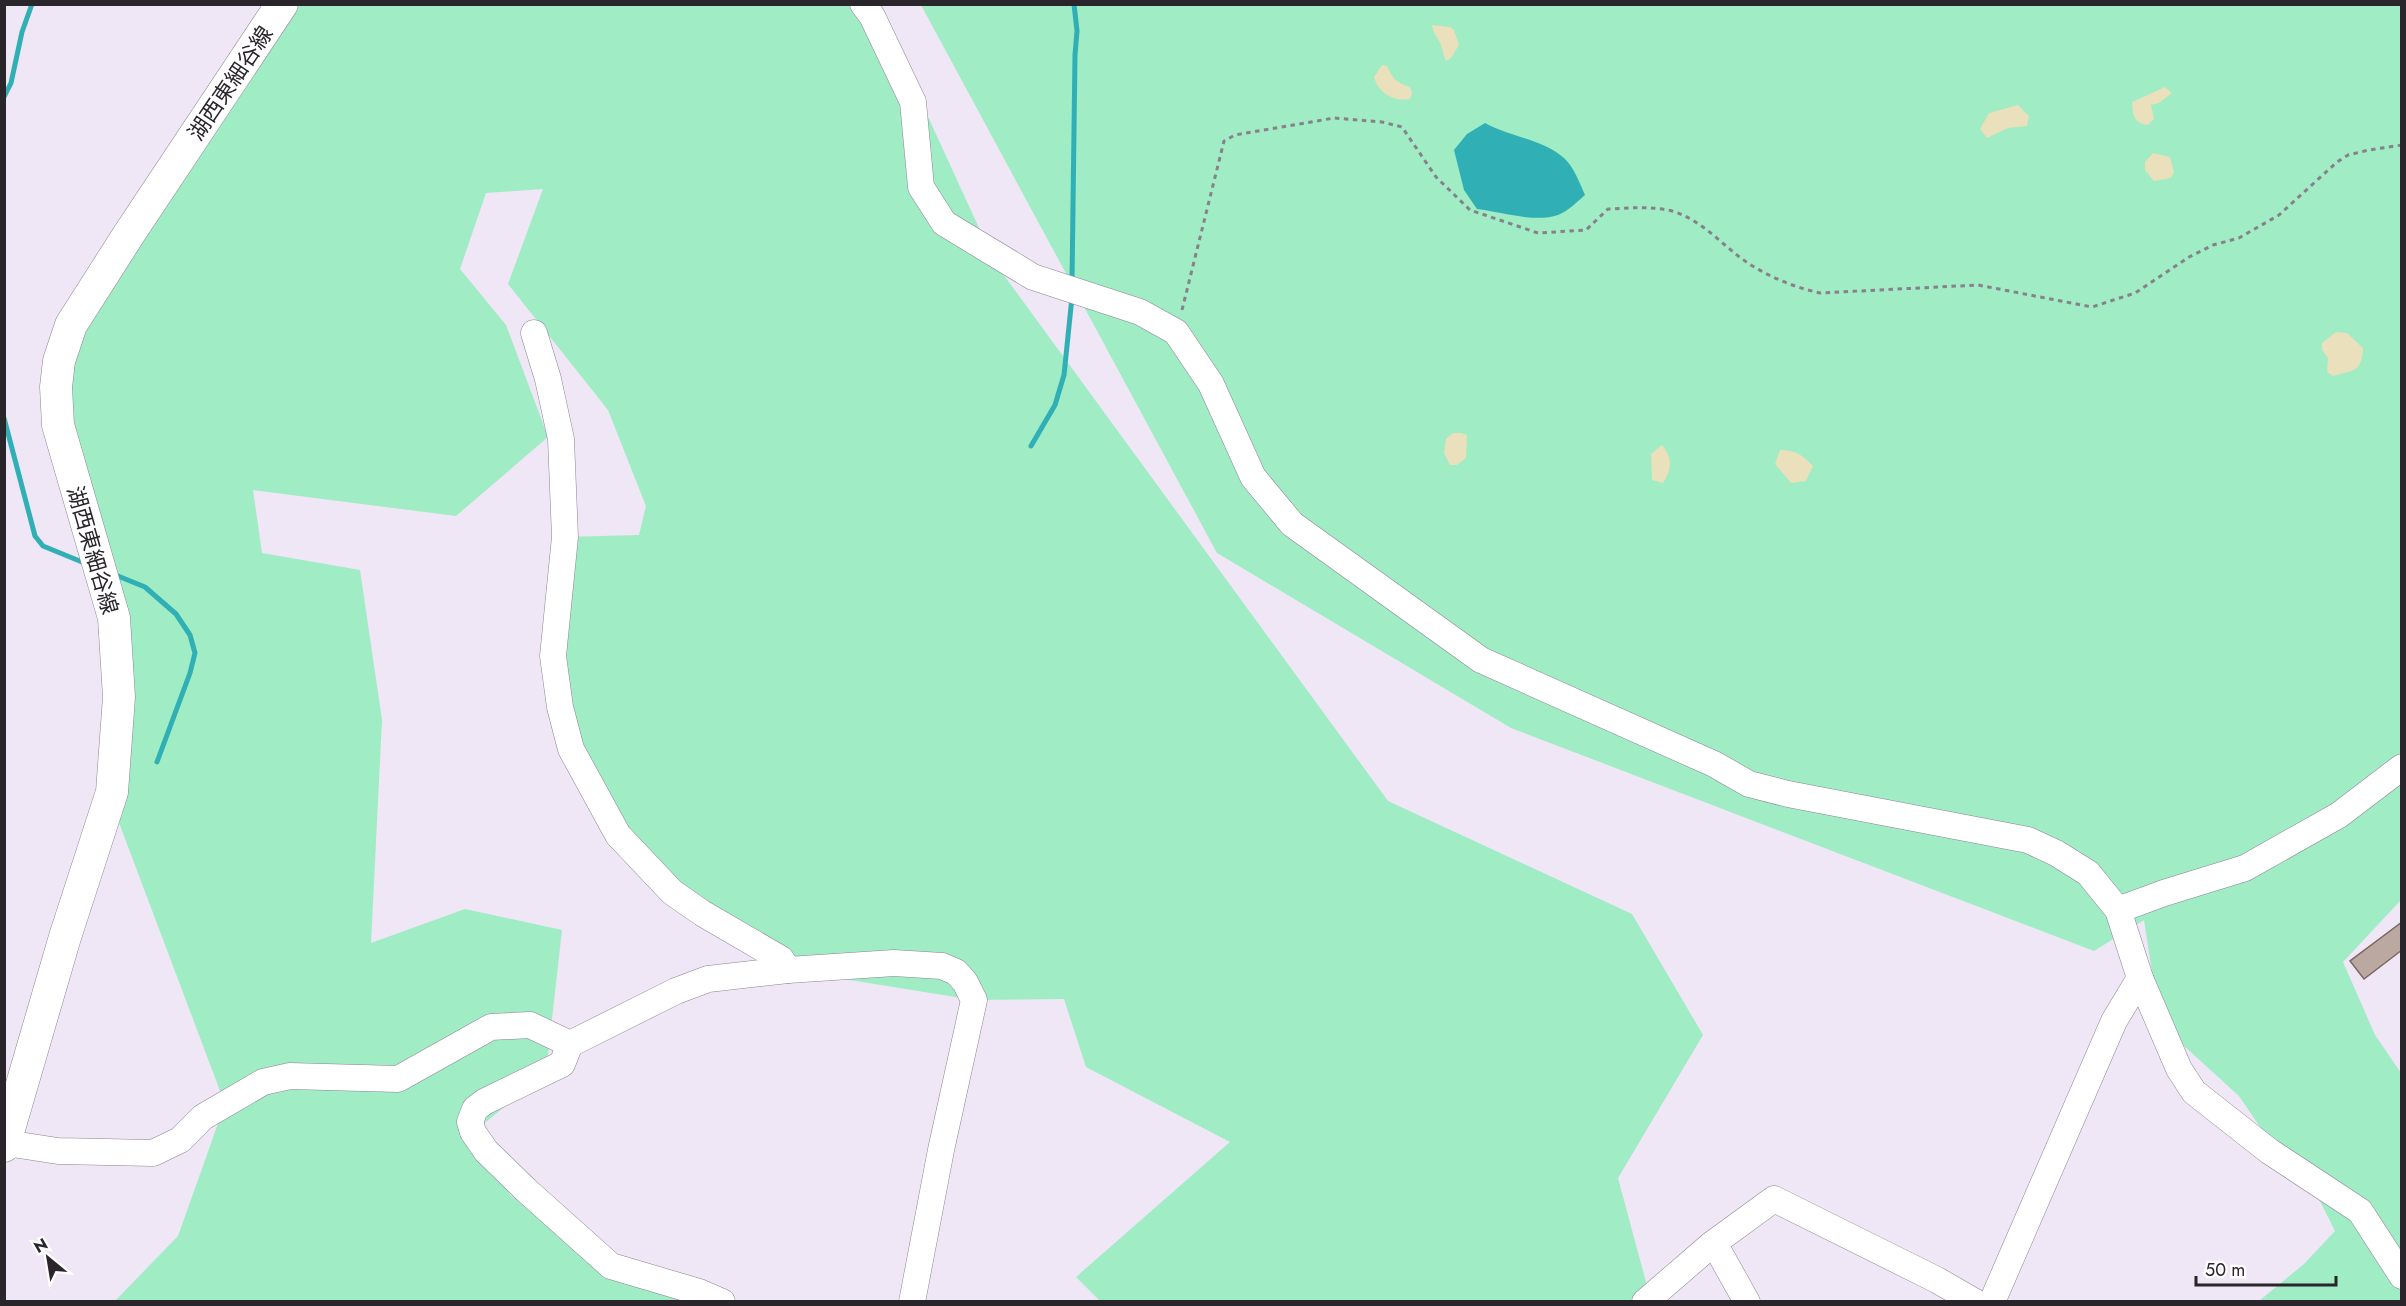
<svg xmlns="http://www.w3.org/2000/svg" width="2406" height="1306" font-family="Jost,'Noto Sans JP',sans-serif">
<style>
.green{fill:#9fecc5}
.sand{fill:#eae0bb}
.water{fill:#30b0b5}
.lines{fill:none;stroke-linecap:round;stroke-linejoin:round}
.stream{stroke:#30b0b5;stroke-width:5}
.building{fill:#bba9a1;stroke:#786861;stroke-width:1.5}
.minor-casing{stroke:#8c8492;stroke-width:27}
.major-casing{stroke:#8c8492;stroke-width:33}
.path{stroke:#88818c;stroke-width:3;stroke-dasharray:4.5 4.5;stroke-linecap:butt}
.minor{stroke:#fff;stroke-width:26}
.major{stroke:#fff;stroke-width:32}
.labels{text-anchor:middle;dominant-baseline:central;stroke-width:4.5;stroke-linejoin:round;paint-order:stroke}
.street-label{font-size:22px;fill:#29252b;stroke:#fff}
</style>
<rect width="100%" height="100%" fill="#efe6f6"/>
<g class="green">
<path d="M282 5H863L897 49 995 263 1388 801 1632 914 1703 1035 1618 1178 1650 1297 1646 1302 1100 1301 1076 1277 1230 1142 1086 1067 1064 999 974 1000 788 970 630 847 560 707 565 537 639 535 646 506 608 410 508 284 543 189 486 193 460 269 506 325 548 437 456 516 253 490 262 553 360 570 382 720 371 943 465 909 562 930 546 1072 474 1132 510 1195 611 1266 722 1301H115L178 1236 225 1104 118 820 119 697 80 502 66 341Z"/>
<path d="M921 5H2401V900L2343 962 2375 1035 2401 1073V1301H2259L2304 1264 2335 1231 2320 1201 2282 1159 2239 1096 2160 1024 2144 920 2094 951 1511 728 1217 553Z"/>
</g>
<g class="sand">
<path d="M1432 25 1450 27 1454 30 1459 45 1451 58 1446 61C1443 55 1443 51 1441 45 1438 37 1433 34 1432 25Z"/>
<path d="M1382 65 1387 66C1393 79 1397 83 1410 87L1412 93 1410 99C1394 102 1378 93 1374 77Z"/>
<path d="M2165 87 2172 93 2159 103 2151 105 2154 119 2148 125C2133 123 2133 115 2132 102Z"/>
<path d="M2018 105 2029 116 2027 126 2008 128 1987 138 1980 129 1989 113Z"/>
<path d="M2153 153 2170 157 2174 172 2171 178 2154 181 2145 170V162Z"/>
<path d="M2336 332 2347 333 2363 348C2362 373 2353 370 2333 376L2327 372 2328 358 2322 350V343Z"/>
<path d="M1453 433H1461L1467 435 1466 458 1457 465H1450L1444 453 1446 439Z"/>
<path d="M1662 445C1673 459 1672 468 1663 483L1652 480 1651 454Z"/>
<path d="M1780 450C1796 450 1802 455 1813 466L1806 481 1791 483 1775 464Z"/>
</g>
<path class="water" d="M1485 123C1510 137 1542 139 1564 158 1574 167 1580 184 1585 195 1577 202 1568 211 1558 215 1535 223 1502 212 1477 209L1464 190 1454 150 1467 134Z"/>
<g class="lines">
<g class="stream">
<path d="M4 97 11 83 22 32 32 4"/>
<path d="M1072 282 1075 55 1077 31 1074 4"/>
<path d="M4 418 35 536 43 546 87 564"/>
<path d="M1031 446 1055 405 1064 375 1072 297"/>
<path d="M113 574 145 587 176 614 190 635 195 653 190 673 157 762"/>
</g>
</g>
<path class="building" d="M2402 922V950L2364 979 2350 961Z"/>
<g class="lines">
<defs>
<g id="minor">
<path d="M863 4 872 16 913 102 921 187 944 223 1033 277 1140 312 1176 332 1211 384 1253 477 1292 524 1481 660 1714 764 1749 784 1788 794 2028 840 2056 853 2088 873 2118 910 2140 978 2179 1069 2194 1092 2269 1151 2360 1211 2402 1276"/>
<path d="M534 333 548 379 561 439 565 537 553 656 560 707 571 749 618 835 672 892 702 913 781 959 788 970"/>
<path d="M2118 910 2164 893 2245 868 2339 815 2402 767"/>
<path d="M6 1143 58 1151 153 1153 180 1140 203 1117 263 1082 290 1076 398 1079 491 1027 530 1025 570 1044"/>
<path d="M1714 1243 1747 1302"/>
<path d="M722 1302 699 1292 611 1266 526 1190 486 1151 473 1132 470 1122 475 1109 484 1102 562 1064 570 1044 676 991 708 979 788 970 894 963 942 966 956 972 965 982 974 1000 941 1150 912 1302"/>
<path d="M1645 1302 1711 1245 1774 1199 1937 1280 1975 1302"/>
<path d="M1992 1302 2114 1021 2140 978"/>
</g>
<path id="major" d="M4 1146 65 937 112 792 119 697 114 618 58 425 56 387 59 361 71 325 129 234 282 4"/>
</defs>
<use href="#minor" class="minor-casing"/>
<use href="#major" class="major-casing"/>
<path class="path" d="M1182 310 1224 141 1235 135 1334 118 1382 122 1402 127 1436 177 1470 210 1538 233 1586 230 1608 209C1630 208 1651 206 1672 211 1706 221 1727 252 1756 268 1776 280 1798 288 1820 293L1978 285 2092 307 2135 293 2189 257 2213 245 2239 238 2279 215 2337 162 2348 155 2369 150 2402 145"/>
<use href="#minor" class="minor"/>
<use href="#major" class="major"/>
</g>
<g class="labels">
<g class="street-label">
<text transform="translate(230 83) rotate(-56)">湖西東細谷線</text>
<text transform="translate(93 550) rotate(74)">湖西東細谷線</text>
</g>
</g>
<rect width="2406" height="1306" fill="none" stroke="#29252b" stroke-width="12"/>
<g transform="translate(48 1258) rotate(330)" stroke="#ffffff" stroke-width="4.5" paint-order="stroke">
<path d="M0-4.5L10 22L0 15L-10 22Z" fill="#29252b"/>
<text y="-9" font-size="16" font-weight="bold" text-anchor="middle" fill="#29252b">N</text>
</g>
<path d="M2196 1276v9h140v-9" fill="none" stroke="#29252b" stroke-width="3"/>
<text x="2205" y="1276" font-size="18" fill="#29252b" stroke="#ffffff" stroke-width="4.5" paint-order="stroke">50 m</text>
</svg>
